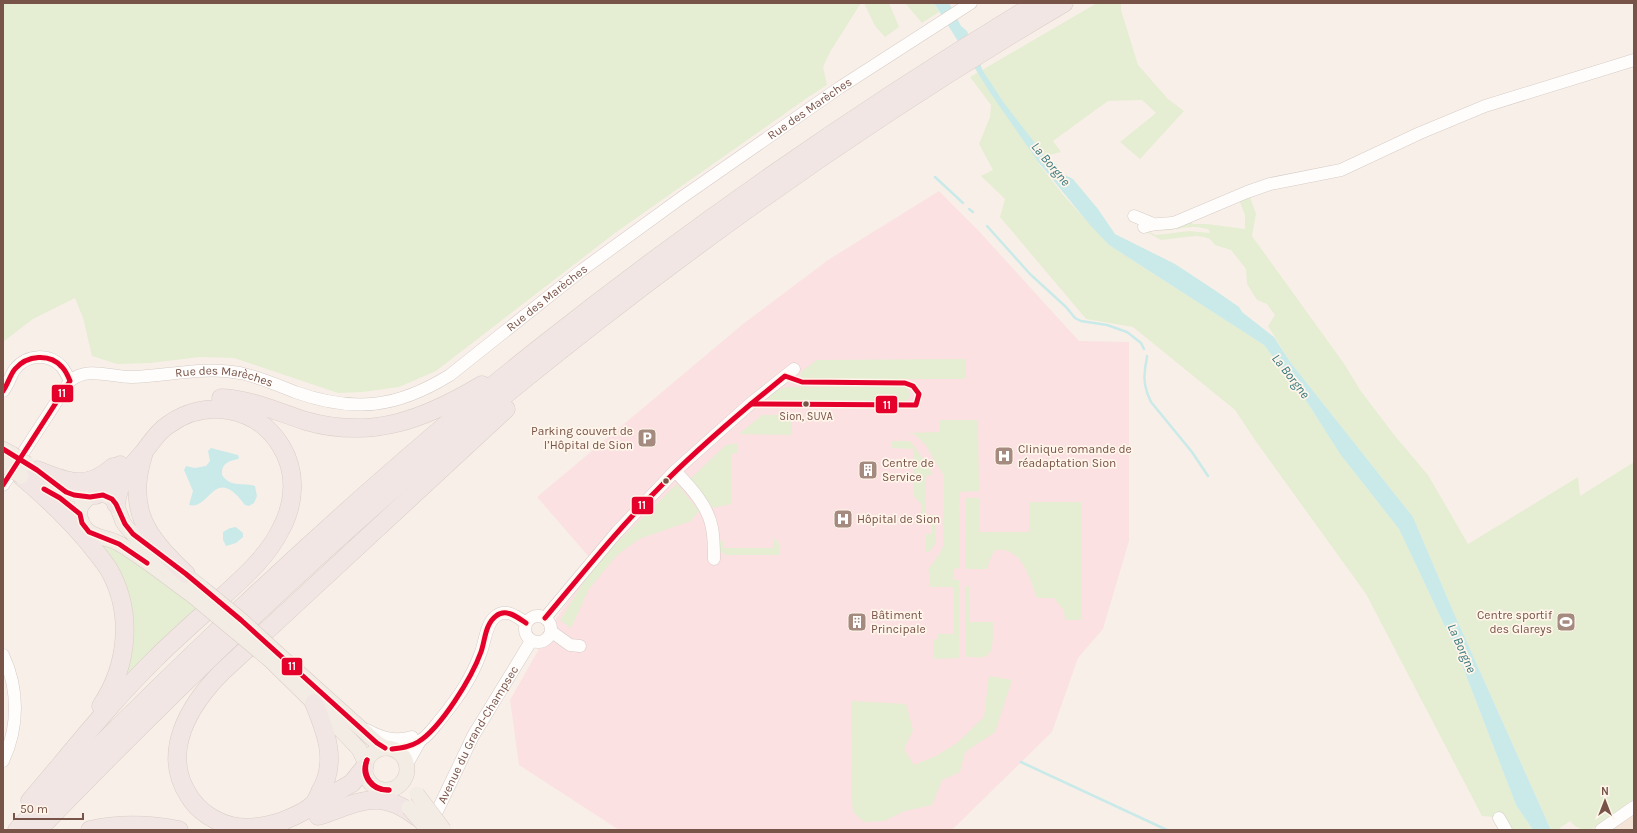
<svg xmlns="http://www.w3.org/2000/svg" width="1637" height="833" font-family="Karla,sans-serif">
<style>
.residential{fill:#f4e5d8}
.medical{fill:#fbe1e2}
.green{fill:#e5eed2}
.water{fill:#c9eae9}
.lines{fill:none;stroke-linecap:round;stroke-linejoin:round}
.stream{stroke:#c9eae9;stroke-width:2.5}
.minor-casing{stroke:#d6cbc6;stroke-width:13}
.major-casing{stroke:#dacdc8;stroke-width:16}
.highway-casing{stroke:#dacdc8;stroke-width:19}
.minor{stroke:#fefdfc;stroke-width:12}
.major{stroke:#f3ece4;stroke-width:15}
.highway{stroke:#f1e6e3;stroke-width:18}
.major-bridge-casing{stroke:#dacdc8;stroke-width:16;stroke-linecap:butt}
.major-bridge{stroke:#f3ece4;stroke-width:15}
.bus-1-casing{stroke:#fff5ea;stroke-width:8}
.bus-1{stroke:#e4002b;stroke-width:5}
.bus-dot{fill:#785347;stroke:#fff5ea;stroke-width:1.5}
.labels{text-anchor:middle;dominant-baseline:central;stroke-width:3.5;stroke-linejoin:round;paint-order:stroke}
.bus-label{font-size:11px;fill:#785347;stroke:#fff5ea}
.street-label{font-size:12px;fill:#785347;stroke:#fff5ea}
.poi-label{font-size:12px;fill:#785347;stroke:#fff5ea;text-anchor:start}
.water-label{font-size:13px;font-style:italic;fill:#397a7e;stroke:#fff5ea}
.line-badge{stroke:#fff5ea;stroke-width:1.5}
.badge-label{font-size:11px;text-anchor:middle;font-weight:bold;fill:#fff}
</style>
<rect width="100%" height="100%" fill="#f8f0e8"/>
<path class="residential" d="M1634 801V830H1597L1625 807Z"/>
<path class="medical" d="M939 191 977 229 1079 341 1129 342V541L1103 629 1078 658 1052 732 952 830H619L519 765 510 700 557 617 595 564 537 497 743 324 828 260Z"/>
<g class="green">
<path d="M3 3H861L830 52 823 67 827 85 807 98 615 233 436 371 399 387 363 392 338 393 234 358 200 357 150 363 117 364 92 356 83 318 75 298 33 319 3 342Z"/>
<path d="M864 3H889L899 27 885 37 875 26Z"/>
<path d="M905 3H934L939 12 922 23Z"/>
<path d="M1097 3H1121V10L1138 65 1168 99 1184 111 1140 159 1120 142 1156 113 1142 100 1108 101 1053 141 1061 152 1045 156 1039 164 1065 197 1109 245 1264 345 1307 402 1340 454 1399 529 1457 652 1516 805 1533 830H1512L1504 818 1482 816 1366 594 1257 443 1235 410 1133 327 1086 319 1000 217 1005 199 981 176 993 170 979 144 990 117 991 105 970 77Z"/>
<path d="M1249 194 1256 214 1252 236 1345 365 1360 390 1395 436 1428 475 1468 544 1578 477 1580 496 1634 462V799L1592 829C1581 830 1577 829 1570 821L1560 828 1561 830H1551L1453 611 1413 517 1291 363 1268 326 1275 315 1267 304 1257 300 1247 284 1246 269 1231 250 1215 245 1210 239 1204 237 1195 236 1161 240 1143 230V229L1156 235 1189 231 1210 233 1209 230C1189 221 1169 236 1152 228L1189 219 1193 224H1207L1245 229V215L1238 198Z"/>
<path d="M966 359V379H803L800 376 801 372 817 360Z"/>
<path d="M903 386 908 389C912 395 909 400 903 402L771 403 768 399C771 391 780 390 786 387Z"/>
<path d="M762 415H792V435L739 434Z"/>
<path d="M940 420H978L979 491 959 492 960 568 954 569 953 580H959V658L934 659 933 640 938 639V634H954V587H929L930 575 928 570 940 553 943 546 944 476 925 444 914 434 907 433 940 432Z"/>
<path d="M892 441H909L912 443 933 474 932 475H927L926 478V515H936L935 544 929 552H925L926 534H932V521L921 520V504L913 495 914 449 892 448Z"/>
<path d="M738 443V453L731 454V504L713 508 690 479 726 445Z"/>
<path d="M677 484 699 511 691 521 639 539 617 555 589 589 571 628 560 620 595 564Z"/>
<path d="M966 498H979V532H1029V502H1082V620H1066L1063 609 1054 598H1037C1029 577 1022 546 995 550L991 557 987 569H965Z"/>
<path d="M774 538 779 543V555H726L719 551 718 543 723 540 724 548H774Z"/>
<path d="M109 544 114 545 183 597 197 610 118 685 128 655 102 546Z"/>
<path d="M965 586H969L970 622H993C992 632 996 656 983 657 977 658 971 657 966 657Z"/>
<path d="M989 676 1012 680 995 732 965 752 960 772 942 780 932 805 905 811 884 821 864 822 853 812 851 793 852 753 851 701 906 704 913 730 904 749 914 765 936 756 957 743 984 717Z"/>
</g>
<g class="water">
<path d="M934 3H949L961 26 967 31 983 71 1004 103 1045 156 1057 165 1061 173 1073 179 1098 209 1115 234 1175 264 1216 291 1239 307 1242 312 1274 337 1291 363 1413 517 1453 611 1551 830H1533L1516 805 1457 652 1399 529 1340 454 1307 402 1264 345 1109 245 1090 225 1039 163 991 94Z"/>
<path d="M211 448 238 455 239 458 238 459C228 461 221 464 222 475 231 488 242 482 255 486L257 496 254 503 249 506 245 505C214 463 211 510 189 505L193 491 184 470 186 466 195 468 206 466 210 461 208 451Z"/>
<path d="M236 527 243 533V537L236 543 226 546 223 540V532L230 528Z"/>
</g>
<g class="lines">
<g class="stream">
<path d="M935 177 963 203"/>
<path d="M969 209 973 212"/>
<path d="M987 226 1030 274 1066 307 1075 318 1081 321 1107 325 1127 332 1141 343 1144 349"/>
<path d="M1147 356C1147 361 1145 365 1145 370 1143 381 1146 392 1151 402L1192 452 1208 476"/>
<path d="M1021 762 1167 830"/>
</g>
<defs>
<g id="minor">
<path d="M1134 216 1151 223"/>
<path d="M1144 227C1154 222 1165 225 1176 222L1247 192 1270 184 1341 170 1420 133 1485 106 1634 60"/>
<path d="M3 391C9 384 10 376 15 369 27 354 49 353 62 367 65 371 68 377 70 381"/>
<path id="s1" d="M23 453 70 381C87 366 111 377 131 377 169 376 202 366 240 373 259 377 277 385 295 392 354 413 397 408 450 375L582 270 681 198 839 88 971 3"/>
<path d="M675 471C690 487 708 505 712 528 714 538 714 549 714 559"/>
<path d="M3 485 8 478"/>
<circle cx="538" cy="629" r="13"/>
<path d="M545 618 617 532 675 471 750 404 794 369"/>
<path d="M552 632 570 645 580 646"/>
<path d="M3 655C19 689 19 727 3 761"/>
<path d="M367 730C382 738 395 742 412 737"/>
<path d="M392 749C402 748 413 746 421 740 429 735 434 727 440 720 457 699 472 678 481 652 485 642 486 623 496 616 507 608 517 617 526 623"/>
<path d="M406 766 420 741"/>
<path d="M1499 818 1506 830"/>
<path id="s2" d="M431 824 473 736 531 641"/>
<path d="M1601 830 1634 807"/>
</g>
<g id="major">
<path d="M3 449 12 454"/>
<path d="M43 475C60 488 69 495 90 497"/>
<path d="M193 596C168 578 144 558 118 543 109 538 95 538 87 530 81 524 77 513 82 505 85 500 90 496 96 495 115 491 118 510 123 522 126 527 129 530 133 534L202 588"/>
<path d="M277 653 377 743 385 748"/>
<path d="M270 660 334 723 359 749 365 762"/>
<circle cx="386" cy="769" r="21"/>
</g>
<g id="highway">
<path d="M221 398C250 399 278 412 306 421 372 440 425 419 482 385"/>
<path d="M143 456C126 510 148 539 186 574"/>
<path d="M37 470C67 482 86 491 113 467"/>
<path d="M21 476C46 497 67 517 88 542 95 551 102 559 108 568 134 612 128 666 101 706"/>
<path d="M96 495 109 483 120 465"/>
<path d="M314 703C326 732 338 762 320 792 318 797 315 804 310 807 303 813 292 817 283 821 267 826 249 830 232 826 215 822 198 811 189 796 160 752 190 704 222 672L506 409"/>
<path d="M30 801C71 753 110 703 155 659 176 638 199 618 221 598 243 578 268 556 281 529 295 503 297 472 281 446 257 406 205 398 168 425 157 432 151 443 143 453 129 468 119 482 116 504"/>
<path d="M312 806 352 783 364 768"/>
<path d="M318 816C359 803 379 787 417 817"/>
<path d="M17 830C81 763 147 698 214 634 318 535 425 439 537 350 696 224 863 108 1037 3"/>
<path d="M38 830C158 706 282 585 413 472 616 298 833 139 1064 3"/>
<path d="M90 830C120 823 149 824 179 830"/>
</g>
</defs>
<use href="#minor" class="minor-casing"/>
<use href="#major" class="major-casing"/>
<use href="#highway" class="highway-casing"/>
<use href="#minor" class="minor"/>
<use href="#major" class="major"/>
<use href="#highway" class="highway"/>
<defs>
<g id="major-bridge">
<path d="M12 454 27 464"/>
<path d="M4 465 21 476"/>
<path d="M202 588 241 620 277 653"/>
<path d="M193 596 270 660"/>
<path d="M417 794 444 830"/>
<path d="M409 808 428 830"/>
</g>
</defs>
<use href="#major-bridge" class="major-bridge-casing"/>
<use href="#major-bridge" class="major-bridge"/>
<defs>
<g id="bus-1">
<path d="M785 376 802 382 905 383 913 386 919 394 916 405 751 404Z"/>
<path d="M3 391C8 384 10 375 15 369 27 355 50 353 62 367 66 371 68 376 70 381L3 485"/>
<path d="M3 449 37 470 66 492 74 495 90 497 103 495 112 499 116 504 125 524 133 534 186 574 241 620 377 743 385 748"/>
<path d="M44 489 60 498 80 514 82 523 89 532 119 544 147 563"/>
<path d="M545 618C582 574 618 529 659 488 688 458 719 431 751 404"/>
<path d="M392 749C401 748 410 747 418 742 441 728 472 677 481 652 485 641 485 624 496 616 506 608 517 617 526 623"/>
<path d="M367 760C362 776 372 790 389 790"/>
<path d="M367 760C360 776 372 791 389 790"/>
</g>
</defs>
<use href="#bus-1" class="bus-1-casing"/>
<use href="#bus-1" class="bus-1"/>
</g>
<defs>
<symbol id="parking-square" viewBox="-11 -11 22 22"><rect x="-9" y="-9" width="18" height="18" rx="4" fill="#a58a7f" stroke="#fff5ea"/><path d="M-3.5-5.5H1a3.5 3.5 0 0 1 0 7H-1V5.5H-3.5ZM-1-3.4V-.6H.8a1.4 1.4 0 0 0 0-2.8Z" fill="#fff"/></symbol>
<symbol id="hospital-square" viewBox="-11 -11 22 22"><rect x="-9" y="-9" width="18" height="18" rx="4" fill="#a58a7f" stroke="#fff5ea"/><path d="M-5-5h3v3.5h4V-5h3V5h-3V1.5h-4V5h-3Z" fill="#fff"/></symbol>
<symbol id="building-square" viewBox="-11 -11 22 22"><rect x="-9" y="-9" width="18" height="18" rx="4" fill="#a58a7f" stroke="#fff5ea"/><path d="M-4-6H4V6H1V3H-1V6H-4ZM-2.5-4.3h1.7v1.8h-1.7ZM.8-4.3h1.7v1.8H.8ZM-2.5-1h1.7V.8h-1.7ZM.8-1h1.7V.8H.8Z" fill="#fff"/></symbol>
<symbol id="stadium-square" viewBox="-11 -11 22 22"><rect x="-9" y="-9" width="18" height="18" rx="4" fill="#a58a7f" stroke="#fff5ea"/><path d="M0-5a6.5 5 0 1 0 0 10a6.5 5 0 1 0 0-10ZM-3.5-1.8h7v3.6h-7Z" fill="#fff"/></symbol>
</defs>
<g fill-rule="evenodd">
<use href="#parking-square" x="636" y="427" width="22" height="22"/>
<use href="#hospital-square" x="993" y="445" width="22" height="22"/>
<use href="#building-square" x="857" y="459" width="22" height="22"/>
<use href="#hospital-square" x="832" y="508" width="22" height="22"/>
<use href="#building-square" x="846" y="611" width="22" height="22"/>
<use href="#stadium-square" x="1555" y="611" width="22" height="22"/>
</g>
<g class="bus-dot">
<circle cx="806" cy="404" r="3.5"/>
<circle cx="666" cy="481" r="3.5"/>
</g>
<g class="labels">
<g class="bus-label">
<text x="806" y="416">Sion, SUVA</text>
</g>
<g class="street-label">
<text stroke="none"><textPath href="#s1" startOffset="927">Rue des Marèches</textPath></text>
<text stroke="none"><textPath href="#s1" startOffset="603">Rue des Marèches</textPath></text>
<text stroke="none"><textPath href="#s1" startOffset="243">Rue des Marèches</textPath></text>
<text stroke="none"><textPath href="#s2" startOffset="101">Avenue du Grand-Champsec</textPath></text>
</g>
<g class="poi-label">
<text x="633" y="431" text-anchor="end">Parking couvert de<tspan x="633" dy="14">l’Hôpital de Sion</tspan></text>
<text x="1018" y="449">Clinique romande de<tspan x="1018" dy="14">réadaptation Sion</tspan></text>
<text x="882" y="463">Centre de<tspan x="882" dy="14">Service</tspan></text>
<text x="857" y="519">Hôpital de Sion</text>
<text x="871" y="615">Bâtiment<tspan x="871" dy="14">Principale</tspan></text>
<text x="1552" y="615" text-anchor="end">Centre sportif<tspan x="1552" dy="14">des Glareys</tspan></text>
</g>
<g class="water-label">
<text transform="translate(1051 164) rotate(50)">La Borgne</text>
<text transform="translate(1291 376) rotate(52)">La Borgne</text>
<text transform="translate(1462 648) rotate(66)">La Borgne</text>
</g>
</g>
<g class="line-badge">
<rect x="51" y="384" width="23" height="19" rx="4" fill="#e4002b"/>
<rect x="875" y="395" width="23" height="19" rx="4" fill="#e4002b"/>
<rect x="631" y="496" width="23" height="19" rx="4" fill="#e4002b"/>
<rect x="281" y="657" width="22" height="19" rx="4" fill="#e4002b"/>
</g>
<g class="badge-label">
<text x="62" y="397">11</text>
<text x="887" y="409">11</text>
<text x="642" y="509">11</text>
<text x="292" y="670">11</text>
</g>
<rect width="1637" height="833" fill="none" stroke="#785347" stroke-width="8"/>
<g transform="translate(1605 801)" stroke="#fff5ea" stroke-width="3" paint-order="stroke">
<path d="M0-3L7 15L0 10L-7 15Z" fill="#785347"/>
<text y="-6" font-size="11" font-weight="bold" text-anchor="middle" fill="#785347">N</text>
</g>
<path d="M14 813v6h69v-6" fill="none" stroke="#785347" stroke-width="2"/>
<text x="20" y="813" font-size="12" fill="#785347" stroke="#fff5ea" stroke-width="3" paint-order="stroke">50 m</text>
</svg>
